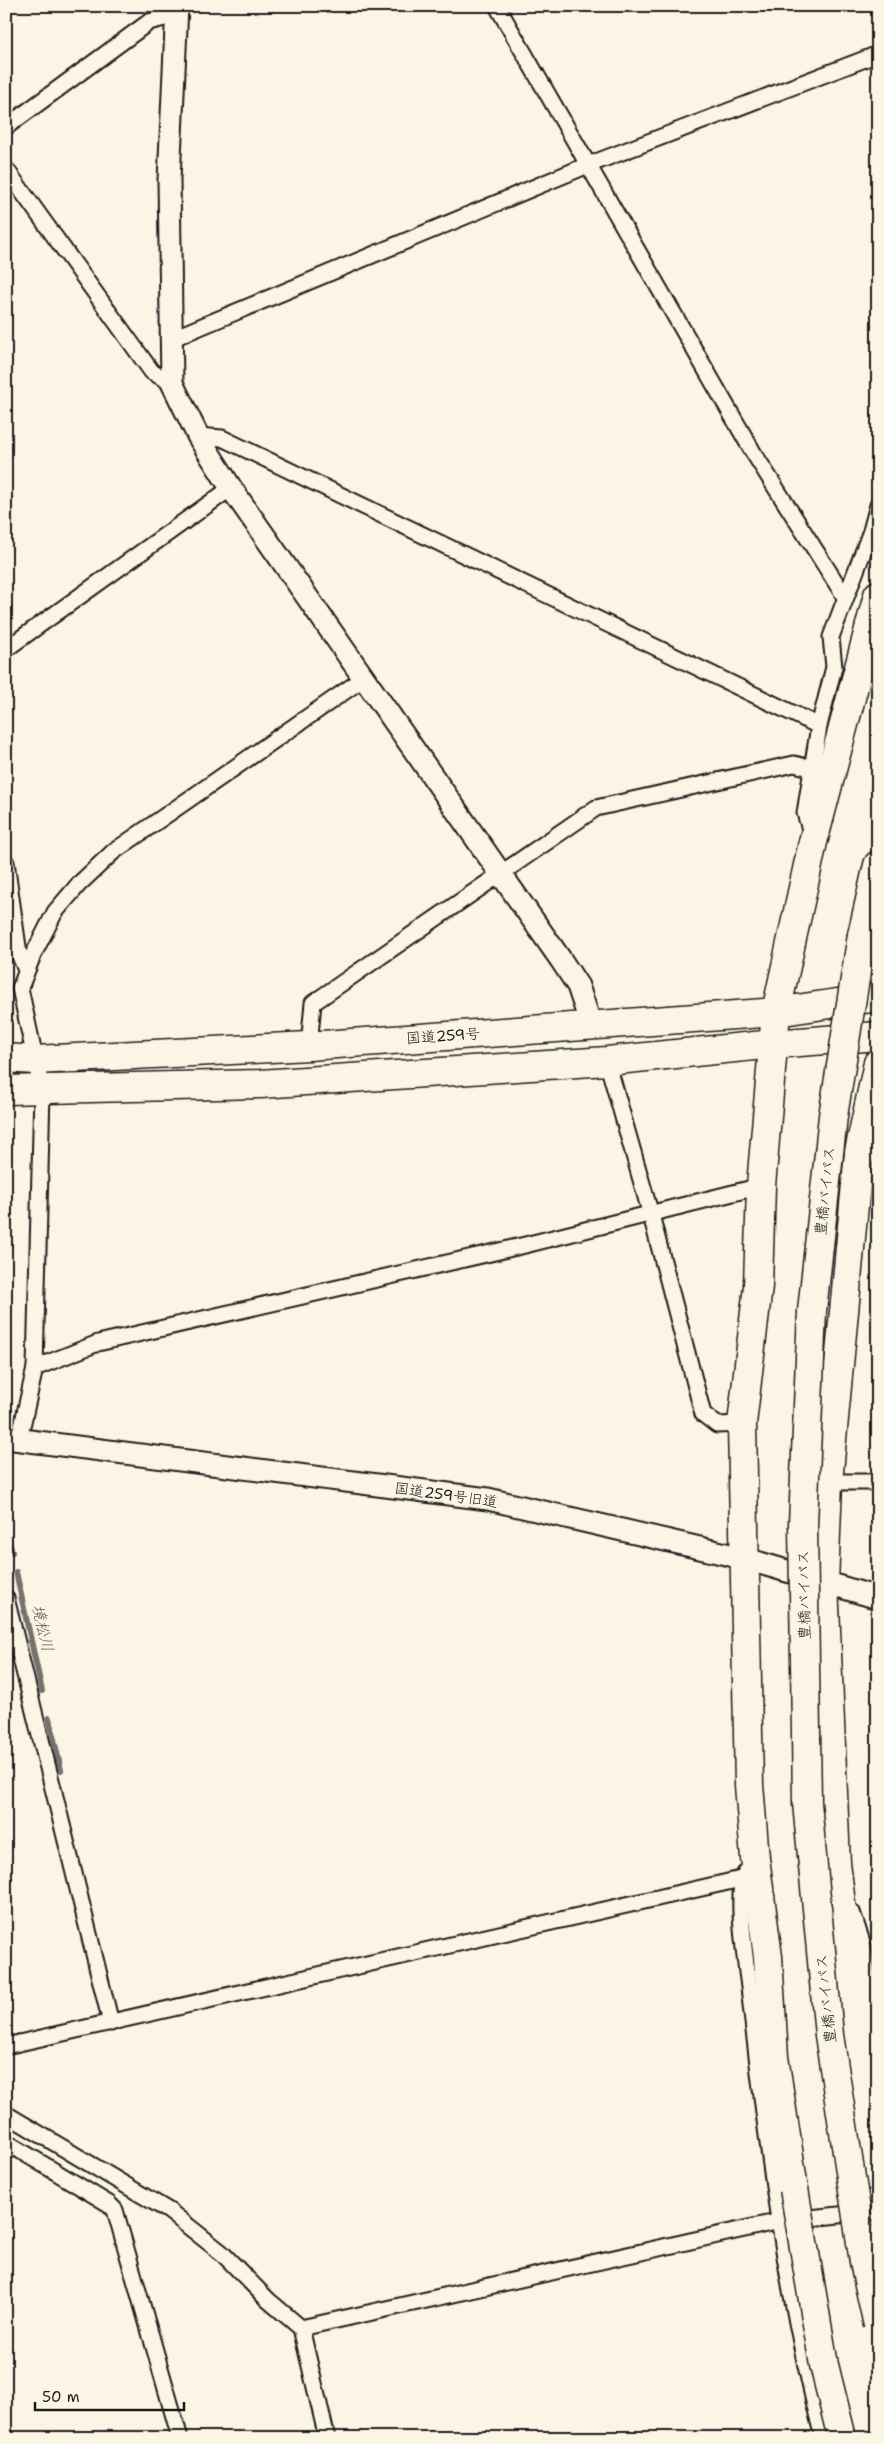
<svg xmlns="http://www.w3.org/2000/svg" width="884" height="2444" font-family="'Shantell Sans','Klee One',sans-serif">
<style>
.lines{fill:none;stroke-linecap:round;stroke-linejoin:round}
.stream{stroke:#75726c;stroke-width:6}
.street-casing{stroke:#1c1c1c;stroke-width:19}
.secondary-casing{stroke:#1c1c1c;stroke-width:25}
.highway-casing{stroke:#1c1c1c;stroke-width:31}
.street{stroke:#fcf5e5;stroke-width:15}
.secondary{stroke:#fcf5e5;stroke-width:21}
.highway{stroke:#fcf5e5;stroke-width:28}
.highway-bridge-casing{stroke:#1c1c1c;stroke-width:31;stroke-linecap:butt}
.highway-bridge{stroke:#fcf5e5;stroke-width:28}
.labels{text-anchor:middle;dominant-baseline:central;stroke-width:4;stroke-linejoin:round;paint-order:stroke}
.street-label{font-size:15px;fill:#1c1c1c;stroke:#fcf5e5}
.water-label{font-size:16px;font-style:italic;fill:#575551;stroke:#fcf5e5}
</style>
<rect width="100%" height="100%" fill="#fcf5e5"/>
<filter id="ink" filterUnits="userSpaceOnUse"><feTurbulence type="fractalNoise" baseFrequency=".02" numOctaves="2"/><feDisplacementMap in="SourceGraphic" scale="10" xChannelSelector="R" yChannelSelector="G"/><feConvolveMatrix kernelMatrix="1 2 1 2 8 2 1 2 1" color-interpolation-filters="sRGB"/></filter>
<g filter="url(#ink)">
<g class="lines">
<g class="stream">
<path d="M6 1531 12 1552"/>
<path d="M16 1572 42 1691"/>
<path d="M49 1718 61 1770"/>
</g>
<defs>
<g id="street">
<path d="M497 6 753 452 845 597"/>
<path d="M6 127 149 22 176 15"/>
<path d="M6 169 152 372 172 383"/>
<path d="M171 339 588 165 878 54"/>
<path d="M198 436 222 438 819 726"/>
<path d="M6 649 231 488"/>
<path d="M812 836 805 813 819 726 834 667 831 637 871 531 878 505"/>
<path d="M6 862 19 954 26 970"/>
<path d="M309 1046 313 1003 596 808 794 764 811 768"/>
<path d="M607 1061 651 1215 703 1414 717 1425 742 1424"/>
<path d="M859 1152 878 1155"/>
<path d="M35 1368 98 1343 521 1246 761 1186"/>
<path d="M19 1440 35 1368 42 1091 20 988 33 955 55 912 79 884 113 852 364 678"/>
<path d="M828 1482H878"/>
<path d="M6 1598 111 2023"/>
<path d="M746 1872C734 1890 746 1963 749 1987 766 2138 785 2291 823 2438"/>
<path d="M852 1912 863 1945 878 2063"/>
<path d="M6 2046 741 1879"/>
<path d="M6 2114 169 2211 222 2253 268 2300 301 2328 327 2438"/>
<path d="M6 2142 109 2204 115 2210 180 2438"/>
<path d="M301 2328 780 2221 878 2211"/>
</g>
<g id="secondary">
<path d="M177 6 169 180 172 383 198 436 231 488 561 960 578 986 591 1025"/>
<path d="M6 1438 488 1499 743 1558 878 1598"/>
</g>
<g id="highway">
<path d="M862 935 878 865"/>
<path d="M6 1058 35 1060 309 1046 776 1012 878 997"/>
<path d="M878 1063 859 1152 828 1482 824 1583 836 1863 866 2106 878 2178"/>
<path d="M6 1090 260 1084 607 1061 773 1044 878 1036"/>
<path d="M794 2189 774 2057 768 1957 755 1858 749 1785 742 1424 758 1286 761 1186 776 1012 813 842 878 595"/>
</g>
</defs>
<use href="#street" class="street-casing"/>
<use href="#secondary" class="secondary-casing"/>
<use href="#highway" class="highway-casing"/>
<use href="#street" class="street"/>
<use href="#secondary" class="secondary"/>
<use href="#highway" class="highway"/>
<defs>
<g id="highway-bridge">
<path d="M862 935 833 1116 812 1311 803 1524 807 1803 829 2035 864 2262 878 2325"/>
<path d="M794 2189 824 2365 842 2438"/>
</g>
</defs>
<use href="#highway-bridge" class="highway-bridge-casing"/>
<use href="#highway-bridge" class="highway-bridge"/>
</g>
</g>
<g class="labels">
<g class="street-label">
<text transform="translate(443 1036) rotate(-4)">国道259号</text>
<text transform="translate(825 1191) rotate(-84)">豊橋バイパス</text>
<text transform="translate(446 1495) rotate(8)">国道259号旧道</text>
<text transform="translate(804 1595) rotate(-91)">豊橋バイパス</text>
<text transform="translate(826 1999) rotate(-96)">豊橋バイパス</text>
</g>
<g class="water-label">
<text transform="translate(43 1628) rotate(77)">境松川</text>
</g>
</g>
<rect width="884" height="2444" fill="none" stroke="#fcf5e5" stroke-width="25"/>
<rect x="12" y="12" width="859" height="2419" fill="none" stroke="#1c1c1c" stroke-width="2" filter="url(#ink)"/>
<path d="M35 2402v8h149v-8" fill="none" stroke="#1c1c1c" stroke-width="2.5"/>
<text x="42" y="2402" font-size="15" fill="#1c1c1c" stroke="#fcf5e5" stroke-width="4" paint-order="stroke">50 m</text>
</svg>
